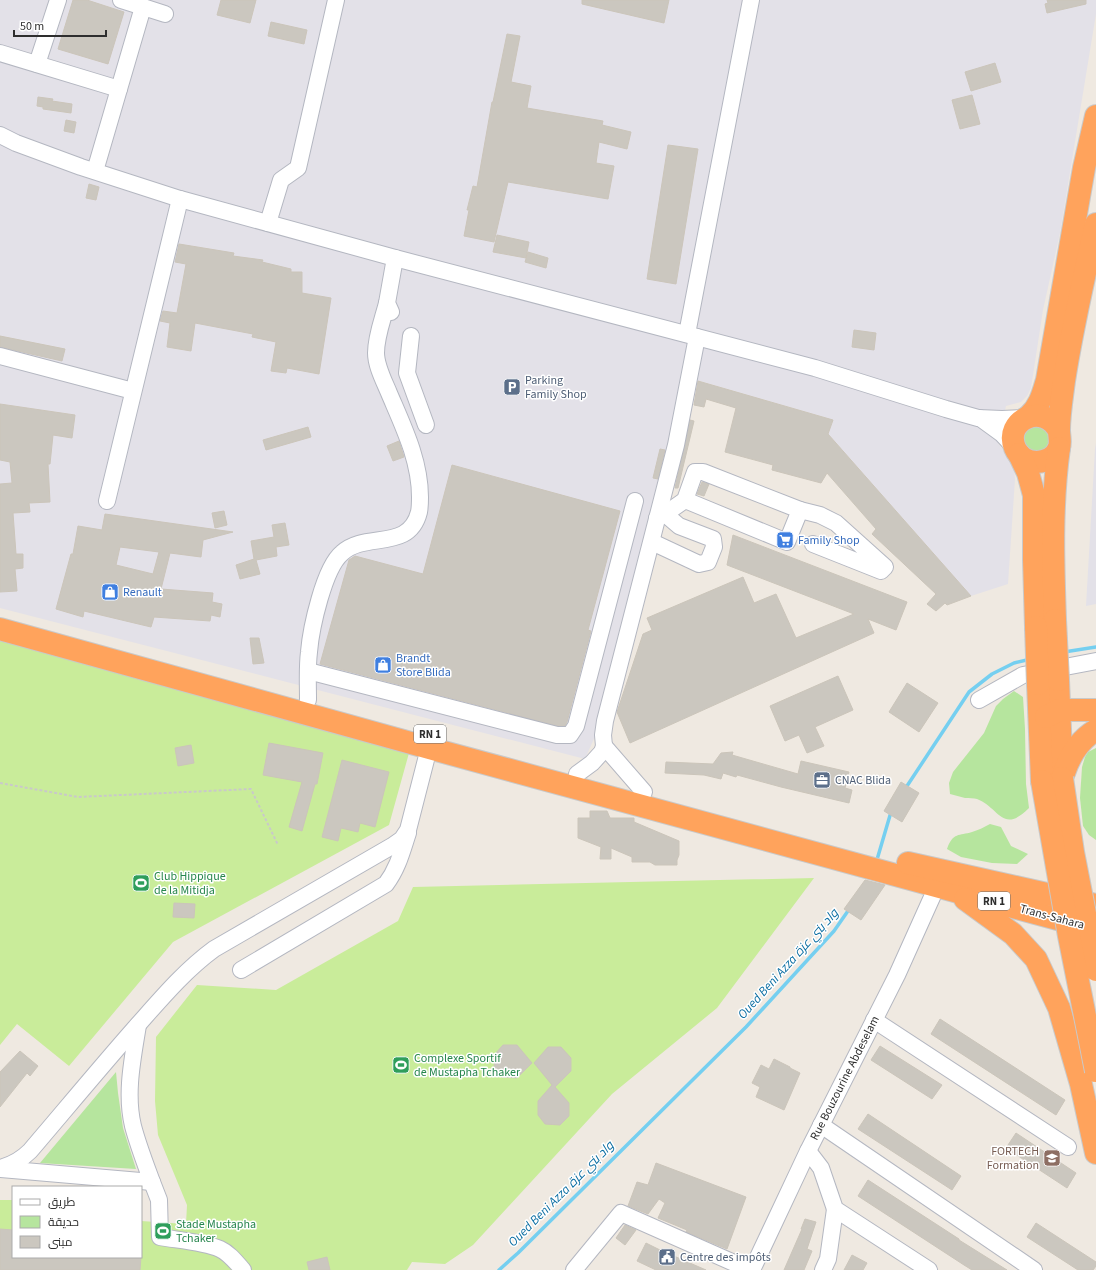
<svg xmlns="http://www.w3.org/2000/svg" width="1096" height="1270" font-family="'Source Sans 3',Cairo,sans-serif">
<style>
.industrial{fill:#e3e1e8}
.green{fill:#b6e59e}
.pitch{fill:#c9ec9a}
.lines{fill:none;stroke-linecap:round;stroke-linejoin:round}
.stream{stroke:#75cff0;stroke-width:3.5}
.building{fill:#cbc7bf;stroke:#cbc5ba;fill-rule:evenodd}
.minor-casing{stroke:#b4b7c1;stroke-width:18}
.highway-casing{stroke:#c9c9c9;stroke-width:24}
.path{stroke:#c9c9c9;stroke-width:2;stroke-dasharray:3 2;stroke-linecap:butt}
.minor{stroke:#fff;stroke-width:16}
.highway{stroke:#ffa35c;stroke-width:22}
.highway-bridge-casing{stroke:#c9c9c9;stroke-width:24;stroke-linecap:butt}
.highway-bridge{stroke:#ffa35c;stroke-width:22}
.labels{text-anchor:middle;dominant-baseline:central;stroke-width:3;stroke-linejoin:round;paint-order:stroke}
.shield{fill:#fff;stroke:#6d6d6d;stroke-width:1}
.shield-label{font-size:11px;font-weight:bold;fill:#2e2e2e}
.service-label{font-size:12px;fill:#4e5e75;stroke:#fff;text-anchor:start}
.shop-label{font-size:12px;fill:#366cbe;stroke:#fff;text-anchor:start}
.leisure-label{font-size:12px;fill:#27864d;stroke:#fff;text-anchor:start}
.street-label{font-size:12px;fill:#2e2e2e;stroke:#fff}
.education-label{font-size:12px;fill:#785e54;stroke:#fff;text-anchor:end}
.water-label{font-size:13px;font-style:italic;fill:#0d6fa3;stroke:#fff}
</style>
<rect width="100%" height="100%" fill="#efe9e1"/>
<g class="industrial">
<path d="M0 0H1096V14L1060 233 1043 310 1031 388 1027 396 1021 402 1006 406 998 443 1009 458 1014 469 1015 479 1008 584 971 596 828 434 833 420 689 378 597 732 585 759 0 608Z"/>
<path d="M1096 443V604L1086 606 1095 449Z"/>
</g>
<g class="green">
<circle cx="1036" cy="439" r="13"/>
<path d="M1014 691 1023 697 1025 729 1026 784 1029 808C1002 835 999 807 977 799 974 798 969 798 965 798 960 797 955 795 950 794L949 783 953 772 984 733 996 706 1003 699Z"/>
<path d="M1096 748V840L1089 835 1083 826 1080 798 1082 767 1085 757 1088 752Z"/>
<path d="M990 824 1001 827 1011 846 1028 854 1017 864 992 863 961 857 947 849C953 832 959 836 972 832 979 830 984 827 990 824Z"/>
<path d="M116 1072 118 1093 123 1128 136 1169 40 1163Z"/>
</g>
<g class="pitch">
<path d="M0 641 268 712 409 753 389 825 173 942 69 1066 17 1024 0 1045Z"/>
<path d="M814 878 717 1008 612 1094 473 1245 445 1264 412 1262 407 1270H0V1200H13V1257H141V1221L186 1224 187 1205 158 1135 155 1101 156 1037 197 985 276 990 398 921 413 887Z"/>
</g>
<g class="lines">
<g class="stream">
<path d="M1064 652 1096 647"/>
<path d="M905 789 969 692 992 674 1014 663 1031 659"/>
<path d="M876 863 891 812"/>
<path d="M499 1270 518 1253 746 1027 834 931 850 908"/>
</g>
</g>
<g class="building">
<path d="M73 0H87L124 12 108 64 58 49Z"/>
<path d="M221 0H256L250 23 217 15Z"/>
<path d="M582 0H669L664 23 582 4Z"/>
<path d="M1047 0H1086V4L1047 13 1045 4 1048 3Z"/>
<path d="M271 22 307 30 304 44 268 36Z"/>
<path d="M507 34 520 36 511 82 531 86 527 108 603 121 602 125 631 132 627 149 599 142 596 163 614 166 608 199 508 182 494 242 464 236 469 210H467L473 186 477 187 492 102H493Z"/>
<path d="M995 63 1001 82 971 91 965 72Z"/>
<path d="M972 95 980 124 960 129 952 100Z"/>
<path d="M38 97 53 99 52 101 72 104 71 113 43 109V107L37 106Z"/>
<path d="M66 120 76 122 74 133 64 131Z"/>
<path d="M668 145 698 149 676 284 647 279Z"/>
<path d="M89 184 99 187 96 200 86 198Z"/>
<path d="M497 235 529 242 526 258 493 252Z"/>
<path d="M179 244 234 253 233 256 263 260 262 262 291 269V272H302V293L331 298 319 374 287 368 286 373 271 371 276 342 252 337 253 334 195 323 191 351 167 347 170 323 160 321 163 311 177 313 186 264 175 262Z"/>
<path d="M528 252 548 258 546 268 525 262Z"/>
<path d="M854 330 876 333 874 350 852 347Z"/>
<path d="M0 336 65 349 62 361 0 347Z"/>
<path d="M698 381 833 420 828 434 971 596 947 605 945 603 936 611 927 604 936 594 872 534 876 529 827 473 821 483 772 470 773 465 725 452 736 408 706 399 704 407 694 405Z"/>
<path d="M0 404 75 415 72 438 53 435 50 464H48L50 502 29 503 30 512 13 513 16 554H23V568L15 569 17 591 0 592V484L12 483 10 462 0 460Z"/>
<path d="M690 420 694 421 678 488H675Z"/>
<path d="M308 427 311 437 266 450 263 440Z"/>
<path d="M399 441 404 457 393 461 387 446Z"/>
<path d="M660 449 665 450 658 479 653 478Z"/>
<path d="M452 465 620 511 588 630 591 631 567 722 565 726H558L320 664 349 560 355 556 423 574Z"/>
<path d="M702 482 709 484 704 496 697 494Z"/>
<path d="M224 511 227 525 215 528 212 513Z"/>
<path d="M105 514 233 532 203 540 201 557 170 553 161 589 213 593 212 602 222 604 220 617 211 615 210 621 154 617 151 627 84 611 83 617 56 609 71 554H73L78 526 102 530ZM120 547 159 552 153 574 116 565Z"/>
<path d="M285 523 289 545 276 547 277 556 256 560 260 574 240 579 236 565 254 559 251 541 274 537 272 525Z"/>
<path d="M733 535 907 602 896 630 868 619 874 633 630 743 617 712 643 634 652 630 647 618 743 577 754 603 776 594 796 638 854 614 727 565Z"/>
<path d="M250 638H259L264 663 253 664Z"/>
<path d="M838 676 853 710 815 727 824 746 807 753 799 735 785 741 770 706Z"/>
<path d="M907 683 938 703 919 732 889 712Z"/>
<path d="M269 743 323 753 317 784H315L302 831 289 827 302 782 263 775Z"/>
<path d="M191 745 194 763 178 766 175 748Z"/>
<path d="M733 752 732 755 798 774 801 761 849 772 845 788 852 790 849 803 781 787 737 775 736 777 723 773 721 779 704 775 665 773 666 762 713 764 721 753Z"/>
<path d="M342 760 389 772 375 827 360 823 358 832 341 828 338 841 322 837Z"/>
<path d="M901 782 919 793 902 822 884 811Z"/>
<path d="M590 811H607L610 818H634V822L679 841V855L677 860V865H655L650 862H632V857L611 848V859H600L601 847 578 838V818H590Z"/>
<path d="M865 880 885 885 861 920 844 909Z"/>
<path d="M174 903 195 904 194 918 173 917Z"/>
<path d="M940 1019 1065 1100 1056 1115 931 1034Z"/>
<path d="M503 1045H517L532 1063 517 1078 502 1077 494 1068 495 1054Z"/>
<path d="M880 1046 942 1085 932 1099 871 1060Z"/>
<path d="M548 1047H561L571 1058V1071L555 1087 569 1103V1116L560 1125 545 1124 538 1115V1101L552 1085 534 1063Z"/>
<path d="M20 1051 38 1066 30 1076 27 1073 0 1107V1072Z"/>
<path d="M774 1059 790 1067V1068L800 1073 784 1110 756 1097 760 1087 752 1083 761 1065 769 1069Z"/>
<path d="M868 1114 961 1176 952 1190 858 1129Z"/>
<path d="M1016 1133 1076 1173 1067 1188 1006 1148Z"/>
<path d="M656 1163 746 1197 727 1249 686 1232 687 1230 658 1218 665 1203 659 1199 648 1214 628 1206 637 1182 648 1185Z"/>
<path d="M868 1180 959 1239V1240L1007 1270H972L964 1265 858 1196Z"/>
<path d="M805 1219 816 1222 807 1249 812 1251 804 1270H784L802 1229H801Z"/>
<path d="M1036 1223 1096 1262V1266L1093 1270H1078L1027 1237Z"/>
<path d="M625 1225 636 1230 625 1245 616 1238Z"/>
<path d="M0 1229 13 1230V1257H141L140 1270H0Z"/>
<path d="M646 1243 660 1250 706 1270H656L637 1261Z"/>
<path d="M852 1255 867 1263 863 1270H844Z"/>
<path d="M327 1257 330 1270H309L307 1262Z"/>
</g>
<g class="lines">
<defs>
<g id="minor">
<path d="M121 0 165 14"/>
<path d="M0 53 119 89"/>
<path d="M37 64 58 0"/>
<path d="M0 135 16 143 81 167 180 199 395 258 815 368 946 409 978 418 1002 419 1026 418"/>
<path d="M95 171 143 7"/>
<path d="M268 223 281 180 298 168 336 0"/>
<path d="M391 312 387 303 395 258"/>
<path d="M687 334 751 0"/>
<path d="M411 336 407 373 426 425"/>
<path d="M0 356 133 391"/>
<path d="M980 418 1002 434 1016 449"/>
<path d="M107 501 180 199"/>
<path d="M800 510 820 515 836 523 885 567 881 571 813 544"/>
<path d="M657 518 665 514 685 500 695 472H703L800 510 787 542 685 500"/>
<path d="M652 542 699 564 708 562 714 547 713 539 679 526 665 514"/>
<path d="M308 671 557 735H570L576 726 635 501"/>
<path d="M308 700C308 684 307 668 309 652 311 628 324 568 342 553 366 531 409 552 419 512 420 507 420 502 420 497 420 460 403 426 389 393 384 381 376 366 376 353 376 336 383 319 387 303"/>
<path d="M979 700 1023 675 1096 661"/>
<path d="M604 746 644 792"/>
<path d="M577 774 592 763 602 752 604 746 603 735 605 721 676 445 697 337"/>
<path d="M241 970 386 884C398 868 402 851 408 833"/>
<path d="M874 1020 1068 1147"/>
<path d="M821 1125 1034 1270"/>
<path d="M808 1151 821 1168 835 1209 929 1270"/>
<path d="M0 1168C12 1165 21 1160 30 1151 65 1110 99 1069 135 1028 160 1000 184 971 214 949L392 846 402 839 408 830 429 748"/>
<path d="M1 1169 152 1182C145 1163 138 1145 133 1126 125 1093 133 1057 138 1025"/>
<path d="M152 1182 159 1200 160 1237C177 1240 205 1242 220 1249 229 1253 236 1262 243 1270"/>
<path d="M574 1270 621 1213 750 1270"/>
<path d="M752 1270 808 1151 897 975 937 886"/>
<path d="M823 1270 828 1259 835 1209"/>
</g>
<g id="highway">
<path d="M1029 416C1040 406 1043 393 1047 380L1084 168 1096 116"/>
<path d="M1059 431C1044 401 1003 420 1015 448 1023 467 1051 466 1059 448 1061 442 1059 436 1059 430 1059 414 1062 397 1064 381 1072 329 1084 276 1096 224"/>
<path d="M1019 454 1028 473 1034 495V560L1036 627"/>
<path d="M1055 620C1053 563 1051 505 1059 448"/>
<path d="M0 629 429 748 1083 926"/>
<path d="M1058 680 1062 778"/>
<path d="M1038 684 1042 781"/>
<path d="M1046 717 1059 710H1096"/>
<path d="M1064 773C1070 755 1079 740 1096 730"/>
<path d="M908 863 1096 905"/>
<path d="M965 899 1013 934 1036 959 1059 1008 1081 1084 1096 1153"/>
</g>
</defs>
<use href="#minor" class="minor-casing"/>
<use href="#highway" class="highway-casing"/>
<path class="path" d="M0 783 78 797 251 789 278 845"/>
<use href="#minor" class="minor"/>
<use href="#highway" class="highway"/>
<defs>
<g id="highway-bridge">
<path d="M1055 620 1058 680"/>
<path d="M1036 627 1038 684"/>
<path d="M1062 778 1073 852 1096 970"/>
<path d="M1042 781 1069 936 1096 1071"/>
</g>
</defs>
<use href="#highway-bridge" class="highway-bridge-casing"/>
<use href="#highway-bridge" class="highway-bridge"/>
</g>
<defs>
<symbol id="parking-square" viewBox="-11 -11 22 22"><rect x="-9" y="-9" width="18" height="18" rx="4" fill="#5c6f8a" stroke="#fff"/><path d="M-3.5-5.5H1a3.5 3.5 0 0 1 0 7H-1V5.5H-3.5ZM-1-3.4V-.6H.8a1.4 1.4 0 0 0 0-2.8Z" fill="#fff"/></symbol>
<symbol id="supermarket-square" viewBox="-11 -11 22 22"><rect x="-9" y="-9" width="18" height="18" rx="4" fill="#3f7fe0" stroke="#fff"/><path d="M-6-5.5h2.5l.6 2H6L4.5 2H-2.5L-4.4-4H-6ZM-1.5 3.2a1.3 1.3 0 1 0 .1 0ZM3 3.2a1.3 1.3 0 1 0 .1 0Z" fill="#fff"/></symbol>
<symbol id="shop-square" viewBox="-11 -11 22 22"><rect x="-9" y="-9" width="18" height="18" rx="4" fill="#3f7fe0" stroke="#fff"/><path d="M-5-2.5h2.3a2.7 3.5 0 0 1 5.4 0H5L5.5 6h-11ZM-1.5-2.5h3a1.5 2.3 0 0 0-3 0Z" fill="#fff"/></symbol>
<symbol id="office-square" viewBox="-11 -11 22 22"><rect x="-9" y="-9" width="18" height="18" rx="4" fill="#5c6f8a" stroke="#fff"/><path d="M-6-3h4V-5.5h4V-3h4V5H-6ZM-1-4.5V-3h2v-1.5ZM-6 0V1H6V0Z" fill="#fff"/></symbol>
<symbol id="stadium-square" viewBox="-11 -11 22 22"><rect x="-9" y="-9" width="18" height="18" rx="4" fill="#2e9e5b" stroke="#fff"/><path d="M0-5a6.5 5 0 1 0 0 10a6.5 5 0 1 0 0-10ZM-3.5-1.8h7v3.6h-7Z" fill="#fff"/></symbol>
<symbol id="school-square" viewBox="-11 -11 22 22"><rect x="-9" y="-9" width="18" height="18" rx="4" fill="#8d6e63" stroke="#fff"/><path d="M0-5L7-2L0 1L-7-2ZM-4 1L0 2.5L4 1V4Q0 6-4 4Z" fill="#fff"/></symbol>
<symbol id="civic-square" viewBox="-11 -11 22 22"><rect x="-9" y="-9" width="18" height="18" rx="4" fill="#5c6f8a" stroke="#fff"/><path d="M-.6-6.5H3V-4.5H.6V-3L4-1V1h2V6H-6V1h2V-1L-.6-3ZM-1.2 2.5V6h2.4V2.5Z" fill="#fff"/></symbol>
</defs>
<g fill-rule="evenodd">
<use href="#parking-square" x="502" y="377" width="20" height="20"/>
<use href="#supermarket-square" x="775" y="530" width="20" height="20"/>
<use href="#shop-square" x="100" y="582" width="20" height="20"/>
<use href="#shop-square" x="373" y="655" width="20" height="20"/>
<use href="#office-square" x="812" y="770" width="20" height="20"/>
<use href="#stadium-square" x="131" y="873" width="20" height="20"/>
<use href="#stadium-square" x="391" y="1055" width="20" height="20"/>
<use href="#school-square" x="1042" y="1148" width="20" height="20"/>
<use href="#stadium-square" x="153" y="1221" width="20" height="20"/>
<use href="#civic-square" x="657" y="1247" width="20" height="20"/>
</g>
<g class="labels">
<g class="shield">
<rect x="414" y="725" width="32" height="18" rx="3"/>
<rect x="978" y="892" width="32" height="18" rx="3"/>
</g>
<g class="shield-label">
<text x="430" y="734">RN 1</text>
<text x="994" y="901">RN 1</text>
</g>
<g class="service-label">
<text x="525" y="380">Parking<tspan x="525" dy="14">Family Shop</tspan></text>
<text x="835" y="780">CNAC Blida</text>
<text x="680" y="1257">Centre des impôts</text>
</g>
<g class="shop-label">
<text x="798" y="540">Family Shop</text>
<text x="123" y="592">Renault</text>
<text x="396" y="658">Brandt<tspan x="396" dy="14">Store Blida</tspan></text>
</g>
<g class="leisure-label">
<text x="154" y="876">Club Hippique<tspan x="154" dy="14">de la Mitidja</tspan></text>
<text x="414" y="1058">Complexe Sportif<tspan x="414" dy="14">de Mustapha Tchaker</tspan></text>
<text x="176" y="1224">Stade Mustapha<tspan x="176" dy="14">Tchaker</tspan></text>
</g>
<g class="street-label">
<text transform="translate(1052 917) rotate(15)">Trans-Sahara</text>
<text transform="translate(845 1078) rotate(-63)">Rue Bouzourine Abdeselam</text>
</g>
<g class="education-label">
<text x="1039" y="1151">FORTECH<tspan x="1039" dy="14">Formation</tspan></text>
</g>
<g class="water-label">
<text transform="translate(788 964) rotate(-48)">Oued Beni Azza واد بني عزة</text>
<text transform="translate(561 1194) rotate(-45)">Oued Beni Azza واد بني عزة</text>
</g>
</g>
<rect x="12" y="1186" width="130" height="72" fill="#ffffff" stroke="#ababab"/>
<rect x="20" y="1199" width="20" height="6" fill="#ffffff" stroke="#ababab"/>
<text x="48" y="1206" font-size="12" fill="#2e2e2e">طريق</text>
<rect x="20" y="1216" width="20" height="12" fill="#b6e59e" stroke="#ababab"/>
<text x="48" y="1226" font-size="12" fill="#2e2e2e">حديقة</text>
<rect x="20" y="1236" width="20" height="12" fill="#cbc7bf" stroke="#ababab"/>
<text x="48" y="1246" font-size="12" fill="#2e2e2e">مبنى</text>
<path d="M14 30v6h92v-6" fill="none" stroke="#2e2e2e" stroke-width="2"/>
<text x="20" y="30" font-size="12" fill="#2e2e2e" stroke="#ffffff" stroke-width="3" paint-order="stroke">50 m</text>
</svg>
